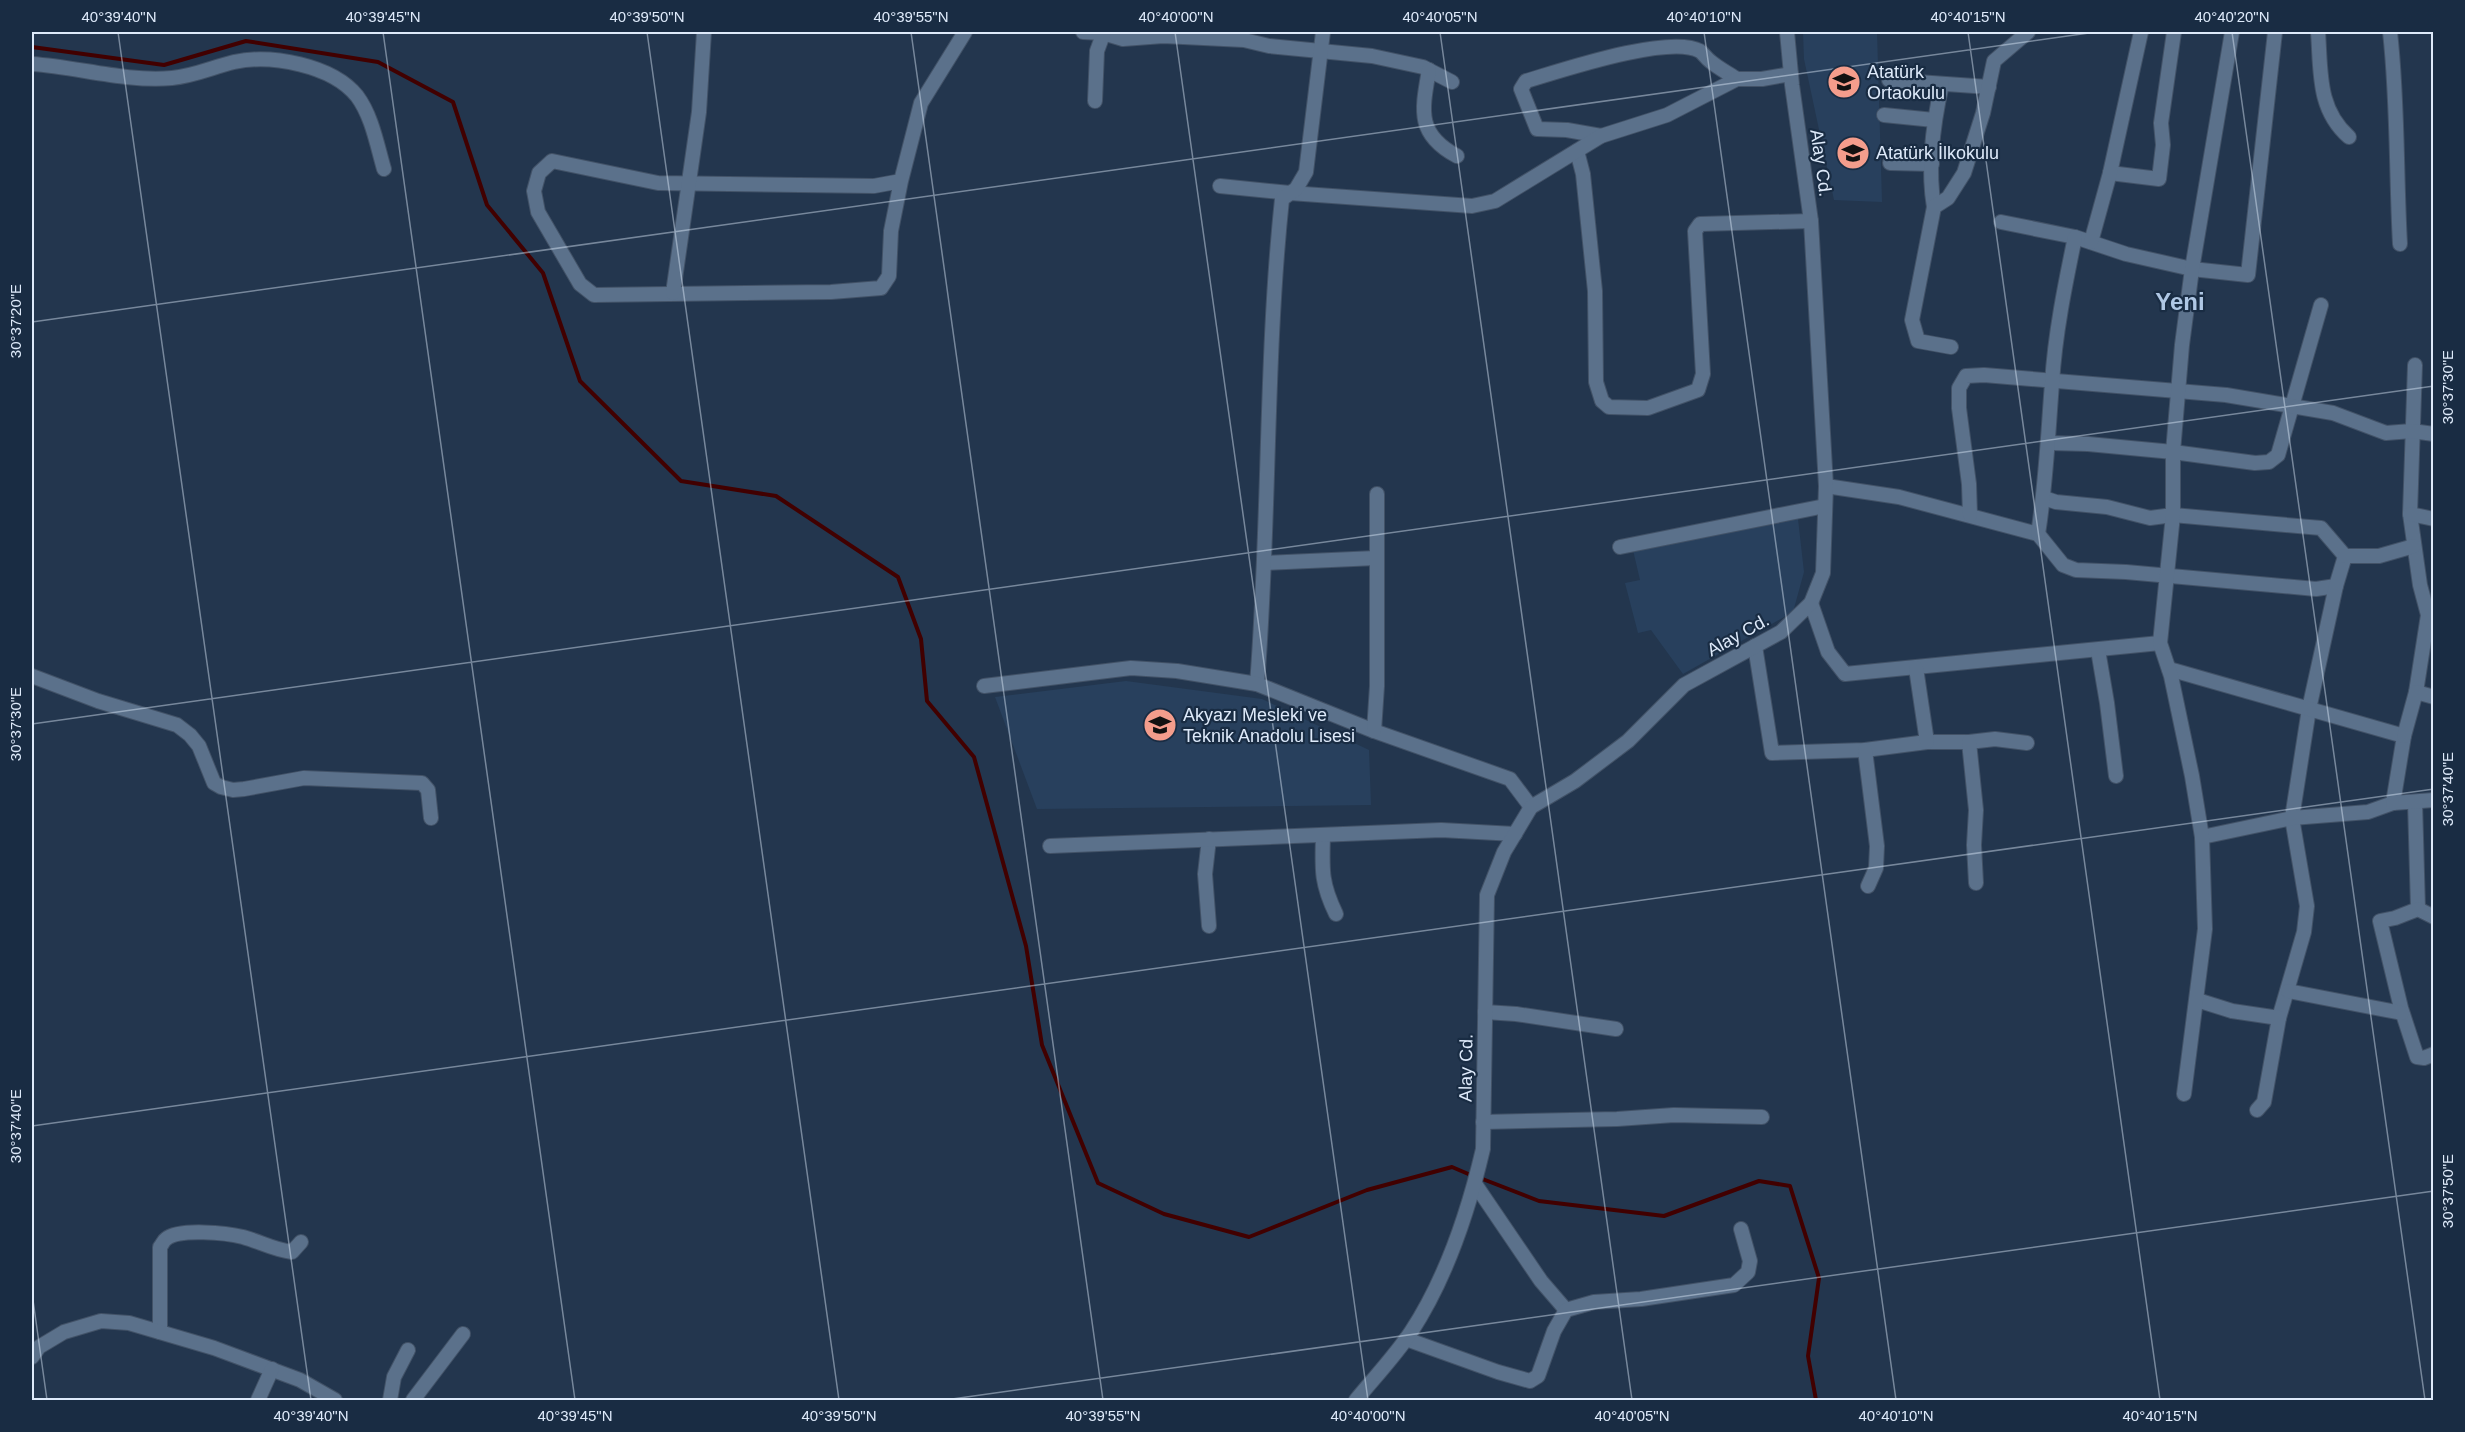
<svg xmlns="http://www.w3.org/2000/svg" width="2465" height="1432" font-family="Helvetica,sans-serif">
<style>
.built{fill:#28405d}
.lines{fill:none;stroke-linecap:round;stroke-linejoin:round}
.stream{stroke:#410000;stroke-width:4}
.minor-casing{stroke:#425267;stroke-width:16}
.minor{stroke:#5b718b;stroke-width:14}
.ticks{fill:none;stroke:#deeafa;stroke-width:1.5;stroke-opacity:0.45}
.labels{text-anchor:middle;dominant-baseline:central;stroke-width:4.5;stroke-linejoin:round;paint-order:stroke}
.poi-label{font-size:18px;fill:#deeafa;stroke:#192c43;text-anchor:start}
.street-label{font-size:18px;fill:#deeafa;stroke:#192c43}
.district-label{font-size:24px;font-weight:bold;fill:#afc7e4;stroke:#192c43}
.neatline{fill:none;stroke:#deeafa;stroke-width:2}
.ticks-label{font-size:15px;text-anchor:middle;fill:#deeafa}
</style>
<rect width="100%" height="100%" fill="#23364e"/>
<g class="built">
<path d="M1803 32H1877L1882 202 1834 200 1804 59Z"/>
<path d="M1798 519 1804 572 1793 612 1683 674 1651 630 1638 633 1625 583 1640 580 1633 550Z"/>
<path d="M1126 681 1262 699 1369 750 1371 805 1037 809 995 697Z"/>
</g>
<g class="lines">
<g class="stream">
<path d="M32 47 164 65 246 41 378 62 453 102 487 205 543 273 580 381 681 481 776 496 898 577 921 639 927 701 974 757 1026 946 1042 1045 1098 1183 1164 1214 1249 1237 1367 1190 1452 1167 1473 1176"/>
<path d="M1480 1178 1539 1201 1664 1216 1759 1181 1790 1186 1819 1278 1808 1356 1816 1400"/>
</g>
<defs>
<g id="minor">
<path d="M1083 32 1103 33 1123 39 1163 36 1244 40 1269 46 1372 56 1423 67 1452 82"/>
<path d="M2318 32C2321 71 2317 109 2349 137"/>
<path d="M2390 32C2398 102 2396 173 2400 244"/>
<path d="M32 64C78 67 125 82 172 78 194 76 213 67 234 62 271 54 332 65 357 96 372 116 377 145 384 169"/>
<path d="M1429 70C1422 110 1416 134 1457 156"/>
<path d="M1889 80 1989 87"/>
<path d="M1095 101 1097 51 1104 32"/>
<path d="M1884 115 1934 120"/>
<path d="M1601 136 1567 130 1537 129 1521 89 1526 81C1560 71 1669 34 1700 51 1703 53 1706 58 1710 61 1718 68 1728 73 1737 79"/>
<path d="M1577 151 1583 174 1595 291 1596 382 1602 401 1609 407 1648 408 1698 390 1703 374 1695 231 1700 224 1811 221"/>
<path d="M1890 163 1932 164"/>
<path d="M2110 173 2159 179 2163 145 2161 123 2174 32"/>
<path d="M901 181 874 186 658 183 552 161 539 173 534 191 538 212 580 284 594 295 831 292 881 288 889 276 891 231 901 181 921 103 965 32"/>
<path d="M1220 186 1290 193 1472 206 1495 201 1601 136 1667 115 1737 79H1762L1791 74"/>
<path d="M1934 207C1927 167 1933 124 1942 84"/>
<path d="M2001 222 2075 237 2126 254 2192 269 2248 275 2275 32"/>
<path d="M2091 242 2110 173 2141 32"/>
<path d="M673 293 699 112 704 32"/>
<path d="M1951 347 1918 341 1912 320 1934 207 1948 198 1964 173 1983 113 1994 61 2028 32"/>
<path d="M2415 365 2410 514 2420 585 2428 615 2416 692"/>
<path d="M2050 443 2088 444 2173 452 2255 463 2269 462 2278 455 2321 305"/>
<path d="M1826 486 1899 497 2038 534 2063 565 2076 570 2126 572 2316 589 2336 586"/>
<path d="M2044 498 2056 502 2107 507 2150 518 2173 515 2321 528 2345 556 2336 586 2309 709 2292 818 2307 906 2304 932 2279 1018"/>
<path d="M2410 514 2434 519"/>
<path d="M1970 515 1969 484 1959 408V388L1966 376 1984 375 2226 395 2333 413 2386 433 2412 431 2434 434"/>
<path d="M2038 534C2046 484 2048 434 2052 383 2055 334 2065 285 2075 237"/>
<path d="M1620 547 1825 506"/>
<path d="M2345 556H2379L2414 546"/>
<path d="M1265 563 1376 558"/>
<path d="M1811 603 1828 652 1845 674 2160 643"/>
<path d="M1755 646 1772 753 1865 750 1927 742H1969L1995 739 2027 743"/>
<path d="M2098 650 2107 703 2116 776"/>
<path d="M1916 668 1927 742"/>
<path d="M2169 669 2404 736 2393 803 2368 812 2292 818 2202 837"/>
<path d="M32 676 98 701 177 725 190 735 199 746 214 783 221 787 233 790 244 789 304 778 422 783 428 790 431 818"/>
<path d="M1257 684C1270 523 1265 360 1282 199L1296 189 1306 172 1323 32"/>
<path d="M984 686 1131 668 1177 671 1257 684 1374 731 1510 779 1531 807"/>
<path d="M1374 731 1377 686V494"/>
<path d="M2404 736 2416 692 2434 697"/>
<path d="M1969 742 1976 810 1974 845 1976 883"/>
<path d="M1865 750 1877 846 1876 868 1868 886"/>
<path d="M2415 802 2418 909"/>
<path d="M2393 803 2434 800"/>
<path d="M1323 836C1322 870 1321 883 1336 914"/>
<path d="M1209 839 1205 874 1209 926"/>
<path d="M1050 846 1441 830 1515 834"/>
<path d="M2434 917 2418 909 2395 918 2380 921 2401 1008 2417 1057 2424 1058 2434 1054"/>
<path d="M2288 991 2402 1013"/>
<path d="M2197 1000 2232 1011 2279 1018 2264 1102 2257 1110"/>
<path d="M1485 1012 1516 1014 1616 1029"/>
<path d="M2184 1094 2205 929 2202 837 2192 776 2171 676 2160 643 2173 515V452L2182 345 2192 269 2232 32"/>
<path d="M1483 1122 1617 1119 1674 1115 1762 1117"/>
<path d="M1475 1184 1541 1281 1566 1310"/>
<path d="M160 1332V1247C162 1245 163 1241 166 1239 179 1228 227 1233 243 1237 261 1242 274 1250 292 1252L301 1242"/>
<path d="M1406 1339 1498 1372 1530 1381 1538 1376 1554 1331 1566 1310 1594 1302 1641 1299 1734 1285 1748 1272 1750 1261 1741 1229"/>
<path d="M32 1357 39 1347 64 1332 101 1321 129 1323 214 1348 300 1380 335 1400"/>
<path d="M258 1400 272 1369"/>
<path d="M390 1400 394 1377 408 1350"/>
<path d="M413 1400 463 1334"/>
<path d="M1356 1400C1374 1378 1395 1356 1411 1332 1447 1277 1468 1213 1483 1149L1487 895 1504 852 1531 807 1575 781 1628 741 1684 685 1781 632 1811 603 1823 573 1826 486 1811 221 1792 85 1787 32"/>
</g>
</defs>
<use href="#minor" class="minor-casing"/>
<use href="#minor" class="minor"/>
</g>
<path class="ticks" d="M118 32 311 1400M383 32 575 1400M647 32 839 1400M911 32 1103 1400M1175 32 1368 1400M1440 32 1632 1400M1704 32 1896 1400M1968 32 2160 1400M2232 32 2425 1400M32 322 2096 32M32 724 2434 386M32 1126 2434 789M32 1293 47 1400M945 1400 2434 1191"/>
<defs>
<symbol id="school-disc" viewBox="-11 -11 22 22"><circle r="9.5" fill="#f49d8c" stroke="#192c43"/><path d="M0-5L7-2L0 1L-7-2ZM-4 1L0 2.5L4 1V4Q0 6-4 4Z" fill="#111"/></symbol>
</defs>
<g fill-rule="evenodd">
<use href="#school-disc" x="1825" y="63" width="38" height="38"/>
<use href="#school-disc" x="1834" y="134" width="38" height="38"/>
<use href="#school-disc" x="1141" y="706" width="38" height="38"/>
</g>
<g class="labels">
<g class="poi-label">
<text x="1867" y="72">Atatürk<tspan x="1867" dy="21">Ortaokulu</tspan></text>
<text x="1876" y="153">Atatürk İlkokulu</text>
<text x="1183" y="715">Akyazı Mesleki ve<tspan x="1183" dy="21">Teknik Anadolu Lisesi</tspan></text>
</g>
<g class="street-label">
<text transform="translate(1821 163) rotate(82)">Alay Cd.</text>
<text transform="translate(1738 635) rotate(-29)">Alay Cd.</text>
<text transform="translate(1466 1068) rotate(-89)">Alay Cd.</text>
</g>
<g class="district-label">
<text x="2180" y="301">Yeni</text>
</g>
</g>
<rect width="2465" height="1432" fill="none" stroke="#192c43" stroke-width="66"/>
<rect x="33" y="33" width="2399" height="1366" class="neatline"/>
<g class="ticks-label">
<text x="119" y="22">40°39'40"N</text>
<text x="383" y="22">40°39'45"N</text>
<text x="647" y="22">40°39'50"N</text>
<text x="911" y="22">40°39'55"N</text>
<text x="1176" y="22">40°40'00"N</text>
<text x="1440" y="22">40°40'05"N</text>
<text x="1704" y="22">40°40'10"N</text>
<text x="1968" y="22">40°40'15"N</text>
<text x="2232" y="22">40°40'20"N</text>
<text transform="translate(16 321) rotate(-90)" y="5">30°37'20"E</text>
<text transform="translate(2448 387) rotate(-90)" y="5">30°37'30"E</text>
<text transform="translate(16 724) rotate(-90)" y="5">30°37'30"E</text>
<text transform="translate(2448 789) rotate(-90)" y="5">30°37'40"E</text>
<text transform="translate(16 1126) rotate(-90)" y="5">30°37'40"E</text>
<text transform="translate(2448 1191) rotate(-90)" y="5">30°37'50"E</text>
<text x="311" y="1421">40°39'40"N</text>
<text x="575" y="1421">40°39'45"N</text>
<text x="839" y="1421">40°39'50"N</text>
<text x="1103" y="1421">40°39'55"N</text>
<text x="1368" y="1421">40°40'00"N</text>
<text x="1632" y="1421">40°40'05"N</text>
<text x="1896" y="1421">40°40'10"N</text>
<text x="2160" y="1421">40°40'15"N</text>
</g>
</svg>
